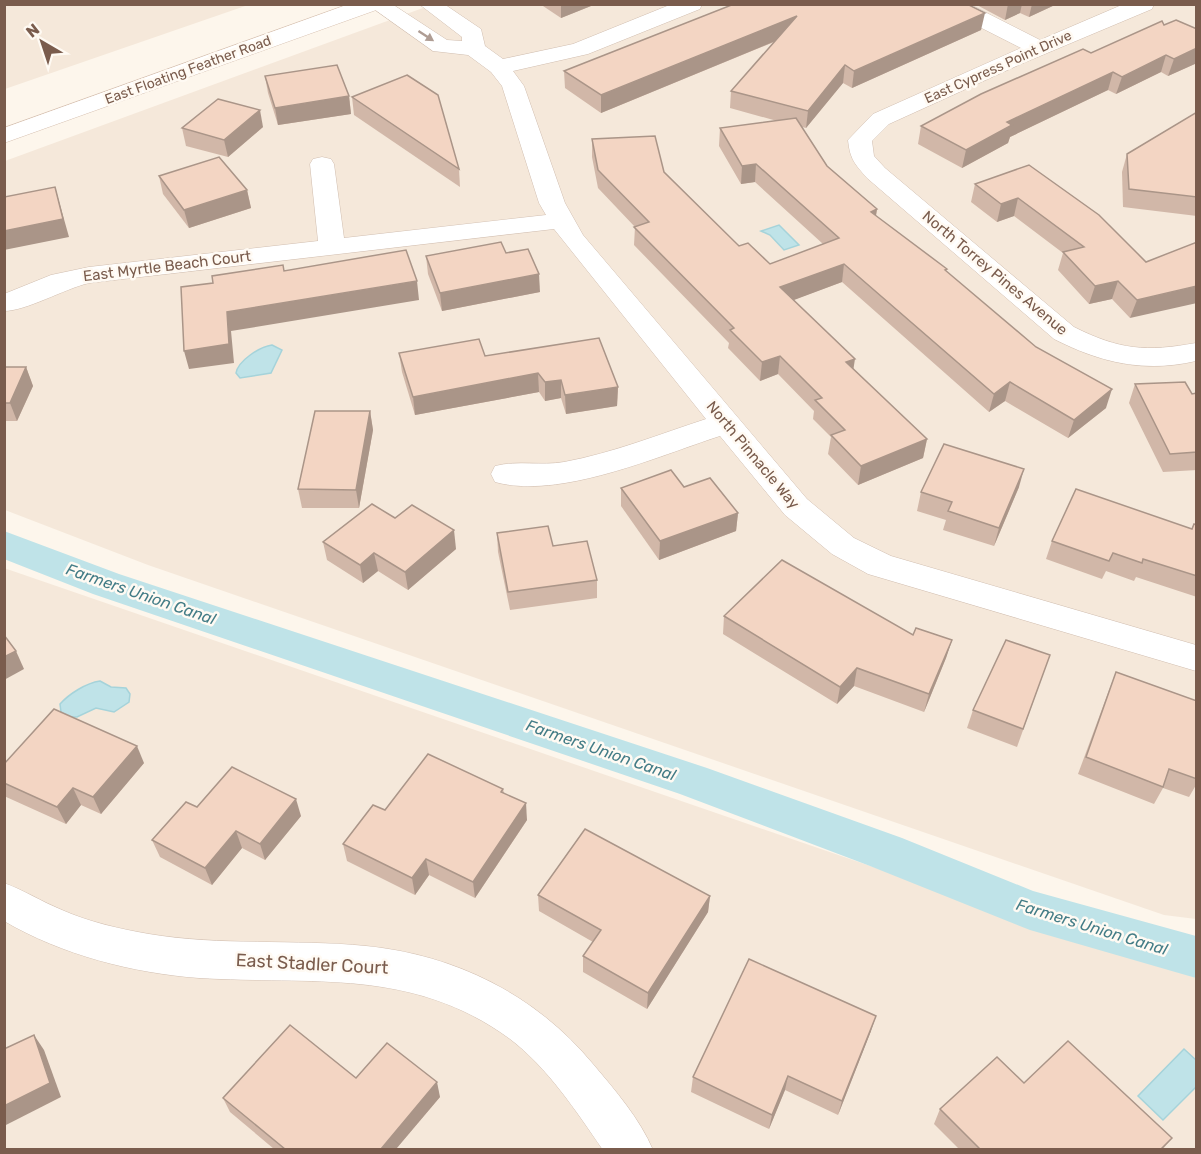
<svg xmlns="http://www.w3.org/2000/svg" width="1201" height="1154" font-family="Rubik,sans-serif">
<style>
.residential{fill:#f5e8da}
.water{fill:#bfe3e8;stroke:#a5d3da;stroke-width:1.5}
.lines{fill:none;stroke-linecap:round;stroke-linejoin:round}
.canal{fill:#bfe3e8;fill-rule:evenodd}
.minor-casing{stroke:#d1beb0;stroke-width:1}
.secondary-casing{stroke:#d6c0b0;stroke-width:1}
.minor{fill:#fff;fill-rule:evenodd}
.secondary{fill:#fff;fill-rule:evenodd}
.wall{fill:#d1b7a8}
.shaded-wall{fill:#aa9588}
.building{fill:#f3d5c3;stroke:#aa9588;stroke-width:1.5}
.oneway{fill:#af9d94}
.labels{text-anchor:middle;dominant-baseline:central;stroke-width:5;stroke-linejoin:round;paint-order:stroke}
.far-street-label{font-size:14px;fill:#7a5c4d;stroke:#fffaf3}
.street-label{font-size:15px;fill:#7a5c4d;stroke:#fffaf3}
.water-label{font-size:16px;font-style:italic;fill:#437c86;stroke:#fffaf3}
.near-street-label{font-size:18px;fill:#7a5c4d;stroke:#fffaf3}
</style>
<rect width="100%" height="100%" fill="#fdf6ec"/>
<g class="residential">
<path d="M5 4H248V5L5 89Z"/>
<path d="M431 5H1196V919L1164 915 148 565 5 510V161Z"/>
<path d="M4 568 1196 978V1149H5Z"/>
</g>
<g class="water">
<path d="M779 225 799 245 784 250 770 235 761 231Z"/>
<path d="M272 345 282 350 271 373 240 378 236 373C238 361 259 347 272 345Z"/>
<path d="M100 681 111 687 126 688 130 694 129 702 114 712 96 708 77 717H67L61 712 60 704C69 694 86 683 100 681Z"/>
<path d="M1184 1049 1196 1060V1087L1163 1120 1138 1096Z"/>
</g>
<g class="lines">
<path class="canal" d="M4 531 119 574 707 768 902 838 1033 891 1196 936V978L1030 930 870 866 680 794 93 594 4 559Z"/>
<defs>
<g id="minor">
<path d="M367 4H392L447 40 462 41V37L419 4H444L481 29 485 46 503 59 573 44 672 4H702L700 9 588 54 513 71 524 86 565 203 583 235 807 499 854 538 891 556 1196 645V671L868 574 832 554 785 515 720 436C658 456 559 500 495 482L491 474 495 466C518 460 541 466 564 462 613 453 660 434 706 419L554 229 89 283C64 289 26 311 4 311V294L51 275 89 267 318 241 310 164 313 159 322 157 331 159 334 164 344 238 546 215 539 203 502 86 491 72 468 55 433 51Z"/>
<path d="M942 4H969L1040 40 1124 4H1154L1152 9 1021 64 889 124 872 141 874 156 885 168 1074 327C1120 350 1146 352 1196 343V361C1145 373 1101 363 1054 339L867 178C855 164 850 160 848 140L873 114 1021 48 944 9Z"/>
<path d="M4 883C24 890 42 902 62 910 89 922 120 929 149 934 221 946 294 939 366 946 456 955 536 995 593 1064 615 1090 640 1119 653 1150H603C576 1111 548 1068 510 1039 412 967 312 985 199 978 133 973 62 955 4 921Z"/>
</g>
<path id="secondary" d="M349 4H381L379 9 4 143V128Z"/>
</defs>
<use href="#minor" class="minor-casing"/>
<use href="#secondary" class="secondary-casing"/>
<use href="#minor" class="minor"/>
<use href="#secondary" class="secondary"/>
</g>
<g class="wall">
<path d="M540 4H596L561 18Z"/>
<path d="M734 4 981 30 852 88 843 83 806 128 802 127 827 166 877 209 876 216 946 272 1106 408 1068 438 1005 401 989 412 842 282 793 300 853 369 927 439 923 458 858 485 828 454 831 437 813 419 814 411 778 374 760 381 728 348 729 343 634 245 635 227 598 188 592 157V139L664 172 739 246 770 264 823 244 755 182 741 184 719 146 720 128 777 121 730 108 731 91 774 42 601 113 565 88 564 71Z"/>
<path d="M975 4H1057L1029 17 1020 13 1005 20Z"/>
<path d="M1164 25 1197 29V63L1168 76 1161 72 1116 94 1108 90 1010 137 1008 143 962 168 918 144 921 126 1091 53Z"/>
<path d="M265 76 349 96 351 114 278 125 268 93Z"/>
<path d="M352 97 459 169 460 187 354 115Z"/>
<path d="M1197 112V216L1123 207 1122 172 1127 154Z"/>
<path d="M263 127 228 157 186 146 182 128Z"/>
<path d="M1029 165 1146 262 1197 242 1130 318 1112 299 1089 304 1058 270 1063 253 1014 216 997 222 971 202 975 184Z"/>
<path d="M159 176 247 190 251 208 189 228 163 194Z"/>
<path d="M506 253 540 292 442 311 428 274 426 256Z"/>
<path d="M399 353 485 356 618 387 617 406 566 414 561 398 545 401 539 392 415 415 402 372Z"/>
<path d="M4 367H26L33 386 17 421H4Z"/>
<path d="M1135 384 1192 394 1197 393V470L1163 472 1129 403Z"/>
<path d="M370 411 373 430 359 508H302L298 489Z"/>
<path d="M684 487 738 513 736 531 659 560 621 506V488Z"/>
<path d="M1019 487 994 546 943 530 946 520 917 511 921 492Z"/>
<path d="M395 518 456 549 408 590 378 571 363 583 327 560 323 542Z"/>
<path d="M1194 524 1197 525V597L1136 577 1134 581 1106 571 1102 579 1046 559 1052 541 1192 528Z"/>
<path d="M497 533 553 546 597 580V598L510 610 498 552Z"/>
<path d="M724 616 913 635 952 640 946 658 924 712 854 686 837 704 723 634Z"/>
<path d="M1050 655 1017 747 967 728 973 710Z"/>
<path d="M1116 672 1197 701V786L1196 785 1189 797 1163 788 1154 804 1078 774 1109 690Z"/>
<path d="M144 763 101 814 81 805 66 824 4 796V764Z"/>
<path d="M503 789 504 793 527 820 475 898 429 875 415 895 347 861 343 844 385 810Z"/>
<path d="M197 807 301 816 265 860 242 848 212 885 160 857 152 840Z"/>
<path d="M538 895 710 896 708 912 647 1009 583 972V956L593 942 539 911Z"/>
<path d="M871 1031 838 1115 785 1090 769 1129 691 1092 693 1077Z"/>
<path d="M356 1078 440 1097 396 1149H274L230 1112 223 1098Z"/>
<path d="M1024 1083 1172 1138 1163 1149H959L934 1124 940 1109Z"/>
</g>
<g class="shaded-wall">
<path d="M561 4H596L561 18Z"/>
<path d="M1008 4H1022L1020 13 1005 20Z"/>
<path d="M1032 4H1057L1029 17Z"/>
<path d="M985 13 981 30 852 88 854 71Z"/>
<path d="M797 16 795 33 601 113V95Z"/>
<path d="M1197 48V63L1168 76 1174 59Z"/>
<path d="M1166 55 1161 72 1116 94 1122 77Z"/>
<path d="M845 65 843 83 806 128 808 111Z"/>
<path d="M1113 72 1108 90 1010 137 1008 143 962 168 966 150 1007 122Z"/>
<path d="M349 96 351 114 278 125 275 108Z"/>
<path d="M260 110 263 127 228 157 224 140Z"/>
<path d="M756 164 755 182 741 184 742 166Z"/>
<path d="M55 187 69 237 4 250V231Z"/>
<path d="M247 190 251 208 189 228 184 210Z"/>
<path d="M1018 198 1014 216 997 222 1001 204Z"/>
<path d="M877 209 874 227 871 212Z"/>
<path d="M844 264 842 282 778 306 780 287Z"/>
<path d="M539 274 540 292 442 311 440 293Z"/>
<path d="M417 281 419 300 231 331 234 363 189 369 184 351 227 312Z"/>
<path d="M1118 281 1112 299 1089 304 1095 286Z"/>
<path d="M1197 286V303L1130 318 1137 300Z"/>
<path d="M780 356 778 374 760 381 762 362Z"/>
<path d="M855 359 852 378 846 362Z"/>
<path d="M26 367 33 386 17 421 10 403Z"/>
<path d="M538 373 539 392 415 415 413 397Z"/>
<path d="M561 380V398L545 401V382Z"/>
<path d="M1010 382 1005 401 989 412 994 394Z"/>
<path d="M618 387 617 406 566 414 565 395Z"/>
<path d="M1112 389 1106 408 1068 438 1074 420Z"/>
<path d="M370 411 373 430 359 508 356 490Z"/>
<path d="M927 439 923 458 858 485 861 466Z"/>
<path d="M1024 469 1019 487 994 546 999 528Z"/>
<path d="M738 513 736 531 659 560 660 541Z"/>
<path d="M454 530 456 549 408 590 405 572Z"/>
<path d="M374 553 378 571 363 583 360 565Z"/>
<path d="M952 640 946 658 924 712 929 694Z"/>
<path d="M16 651 24 669 4 680V657Z"/>
<path d="M857 668 854 686 837 704 840 687Z"/>
<path d="M137 746 144 763 101 814 93 797Z"/>
<path d="M73 788 81 805 66 824 57 807Z"/>
<path d="M296 799 301 816 265 860 260 844Z"/>
<path d="M526 803 527 820 475 898 473 882Z"/>
<path d="M236 831 242 848 212 885 205 868Z"/>
<path d="M426 859 429 875 415 895 412 878Z"/>
<path d="M710 896 708 912 647 1009 648 993Z"/>
<path d="M876 1016 871 1031 838 1115 842 1101Z"/>
<path d="M34 1035 44 1050 61 1097 4 1126V1106Z"/>
<path d="M788 1076 785 1090 769 1129 772 1115Z"/>
<path d="M437 1082 440 1097 396 1149H381Z"/>
</g>
<g class="building">
<path d="M734 4H967L985 13 854 71 845 65 808 111 731 91 797 16 601 95 564 71Z"/>
<path d="M1176 20 1197 29V48L1174 59 1166 55 1122 77 1113 72 1007 122 1012 125 966 150 921 126 981 94 1083 49 1091 53 1162 21 1164 25Z"/>
<path d="M337 65 349 96 275 108 265 76Z"/>
<path d="M407 75 438 95 459 169 352 97Z"/>
<path d="M218 99 260 110 224 140 182 128Z"/>
<path d="M1197 112V197L1129 189 1127 154Z"/>
<path d="M796 118 827 166 877 209 871 212 947 269 945 270 1036 347 1112 389 1074 420 1010 382 994 394 844 264 780 287 855 359 846 362 927 439 861 466 831 435 845 430 815 400 822 398 780 356 762 362 730 330 734 328 634 227 649 222 598 170 592 139 655 136 664 172 739 246 748 243 770 264 839 238 756 164 742 166 720 128Z"/>
<path d="M219 157 247 190 184 210 159 176Z"/>
<path d="M1029 165 1099 215 1146 262 1197 242V286L1137 300 1118 281 1095 286 1063 252 1084 247 1018 198 1001 204 975 184Z"/>
<path d="M55 187 63 219 4 231V197Z"/>
<path d="M501 242 506 253 528 249 539 274 440 293 426 256Z"/>
<path d="M406 250 417 281 227 312 229 344 184 351 181 287 213 283 212 276 283 265 284 271Z"/>
<path d="M599 338 618 387 565 395 561 380 545 382 538 373 413 397 399 353 479 339 485 356Z"/>
<path d="M4 367H26L10 403H4Z"/>
<path d="M1185 382 1192 394 1197 393V452L1170 454 1135 384Z"/>
<path d="M315 411H370L356 490 298 489Z"/>
<path d="M944 444 1024 469 999 528 948 511 952 502 921 492Z"/>
<path d="M671 470 684 487 710 478 738 513 660 541 621 488Z"/>
<path d="M1076 489 1192 529 1194 524 1197 525V576L1143 559 1142 563 1113 553 1109 561 1052 541Z"/>
<path d="M372 504 395 518 412 505 454 530 405 572 374 553 360 565 323 542Z"/>
<path d="M548 526 553 546 587 541 597 580 508 592 497 533Z"/>
<path d="M782 560 913 635 916 628 952 640 929 694 857 668 840 687 724 616Z"/>
<path d="M4 635 16 651 4 657Z"/>
<path d="M1006 640 1050 655 1023 729 973 710Z"/>
<path d="M1116 672 1197 701V779L1169 769 1163 787 1086 757Z"/>
<path d="M54 709 137 746 93 797 73 788 57 807 4 783V764Z"/>
<path d="M428 754 503 789 501 792 526 803 473 882 426 859 412 878 343 844 373 805 385 810Z"/>
<path d="M232 767 296 799 260 844 236 831 205 868 152 840 186 802 197 807Z"/>
<path d="M585 829 710 896 648 993 583 956 601 930 538 895Z"/>
<path d="M749 959 876 1016 842 1101 788 1076 772 1115 693 1077Z"/>
<path d="M290 1025 356 1078 387 1043 437 1082 381 1149H285L223 1098Z"/>
<path d="M34 1035 50 1083 4 1106V1049Z"/>
<path d="M1068 1041 1172 1138 1161 1149H980L940 1109 997 1057 1024 1083Z"/>
</g>
<defs><path id="oneway-solid" d="M-6-.8H1V-3.2L6.5 0L1 3.2V.8H-6Z" transform="scale(1.5)"/></defs>
<use class="oneway" href="#oneway-solid" transform="translate(426 36) rotate(33)"/>
<g class="labels">
<g class="far-street-label">
<text transform="translate(998 67) rotate(-24)">East Cypress Point Drive</text>
<text transform="translate(188 70) rotate(-20)">East Floating Feather Road</text>
</g>
<g class="street-label">
<text transform="translate(167 266) rotate(-7)">East Myrtle Beach Court</text>
<text transform="translate(995 273) rotate(40)">North Torrey Pines Avenue</text>
<text transform="translate(753 455) rotate(50)">North Pinnacle Way</text>
</g>
<g class="water-label">
<text transform="translate(141 594) rotate(19)">Farmers Union Canal</text>
<text transform="translate(601 750) rotate(19)">Farmers Union Canal</text>
<text transform="translate(1092 927) rotate(17)">Farmers Union Canal</text>
</g>
<g class="near-street-label">
<text transform="translate(312 964) rotate(3)">East Stadler Court</text>
</g>
</g>
<rect width="1201" height="1154" fill="none" stroke="#7a5c4d" stroke-width="12"/>
<g transform="translate(42 42) rotate(321)" stroke="#fffaf3" stroke-width="4.5" paint-order="stroke">
<path d="M0-4.5L10 22L0 15L-10 22Z" fill="#7a5c4d"/>
<text y="-9" font-size="16" font-weight="bold" text-anchor="middle" fill="#7a5c4d">N</text>
</g>
</svg>
